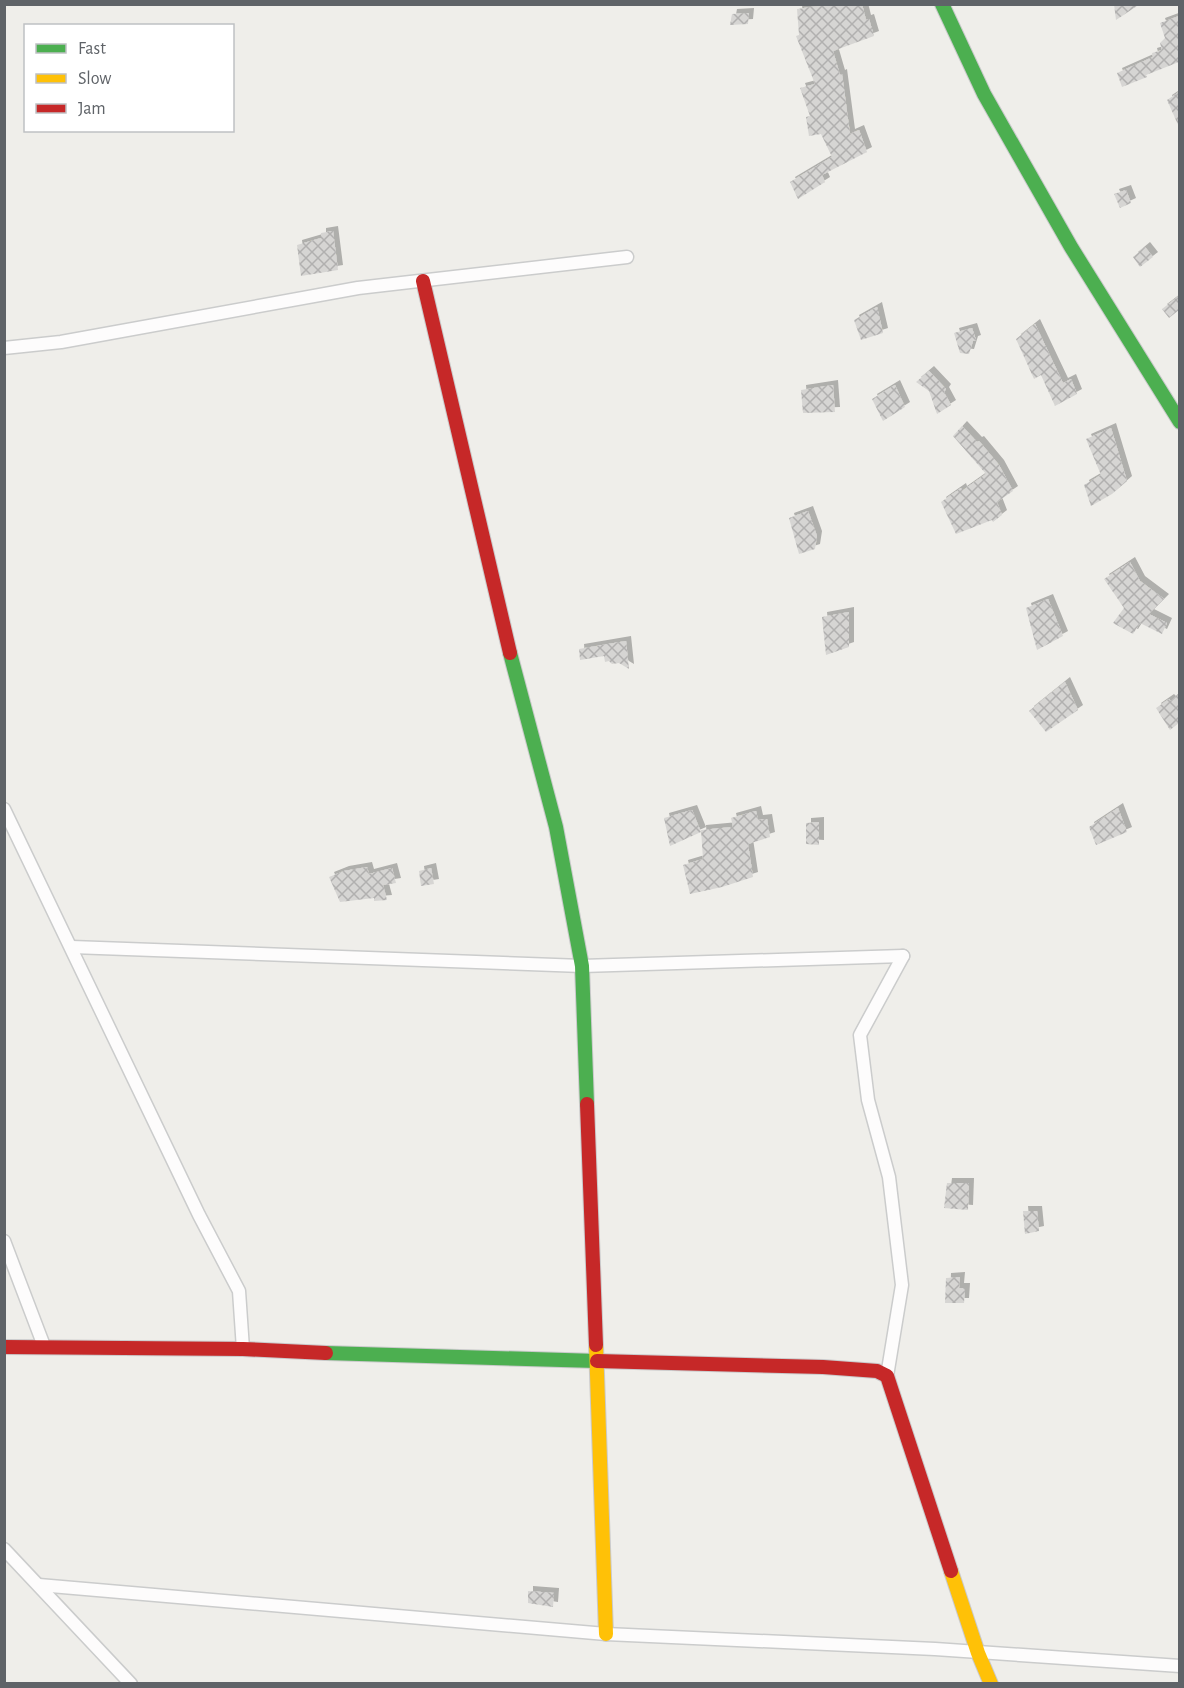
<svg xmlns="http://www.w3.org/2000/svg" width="1184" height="1688" font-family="'Alegreya Sans',sans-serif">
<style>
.building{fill:url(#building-cross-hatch);filter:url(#shadow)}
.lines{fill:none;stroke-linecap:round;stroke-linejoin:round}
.street-casing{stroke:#cbcccc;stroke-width:15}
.fast-casing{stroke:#cacacb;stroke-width:16}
.slow-casing{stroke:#cacacb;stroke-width:16}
.jam-casing{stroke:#cacacb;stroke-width:16}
.street{stroke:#fdfcfc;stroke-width:12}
.fast{stroke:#4caf50;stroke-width:14}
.slow{stroke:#ffc107;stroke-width:14}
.jam{stroke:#c62828;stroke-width:14}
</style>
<defs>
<pattern id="building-cross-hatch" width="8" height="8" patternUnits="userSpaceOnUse" patternTransform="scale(1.5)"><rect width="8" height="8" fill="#d6d5d3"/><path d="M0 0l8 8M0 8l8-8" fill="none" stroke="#b1b0af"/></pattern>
<filter id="shadow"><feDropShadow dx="5" dy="-5" stdDeviation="0" flood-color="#0004"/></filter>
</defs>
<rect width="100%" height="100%" fill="#efeeea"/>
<g class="building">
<path d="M832 4H862L866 20 869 19 874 36 833 51 840 75 842 74 850 134 859 130 867 152 822 175 825 182 798 199 790 182 832 157 821 134 809 136 806 117 810 116 800 88 815 84 796 36 799 35 797 9Z"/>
<path d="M1114 4H1140L1116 20Z"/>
<path d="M749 13 748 24 730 25 732 14Z"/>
<path d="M1179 16V62L1146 75 1147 77 1122 87 1117 73 1153 57 1152 53 1162 50 1160 43 1165 38 1160 23Z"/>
<path d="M1179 92V127L1167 100Z"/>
<path d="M1126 190 1131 203 1120 208 1114 194Z"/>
<path d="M333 231 338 270 301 276 297 245 321 238V233Z"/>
<path d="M1145 247 1153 257 1140 267 1133 257Z"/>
<path d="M1179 296V310L1169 318 1162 309Z"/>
<path d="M877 307 883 333 861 340 854 320Z"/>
<path d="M1035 324 1063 383 1071 379 1077 394 1055 406 1041 375 1034 379 1016 339Z"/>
<path d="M972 328 976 340 973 341 969 354 960 353 954 333Z"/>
<path d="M929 371 946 389 944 392 951 405 937 414 929 391 916 382Z"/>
<path d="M833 385 835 412 803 413 801 390Z"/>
<path d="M895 385 905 407 883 421 872 399Z"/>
<path d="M962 426 977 442 979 441 999 465 1013 491 997 502 1002 515 993 522 992 520 956 534 941 502 961 488 962 491 986 474 953 436Z"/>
<path d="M1111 428 1127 481 1112 494 1091 506 1084 485 1101 475 1086 439Z"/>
<path d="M808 511 817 536 815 549 799 554 789 518Z"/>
<path d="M1130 562 1140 581 1164 599 1149 614 1167 623 1162 634 1140 623 1133 634 1113 623 1124 608 1104 579Z"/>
<path d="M1048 599 1063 636 1037 650 1026 608Z"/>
<path d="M849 612V647L826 655 822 617Z"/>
<path d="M626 641 629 669 619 663 612 664 609 661 605 662 604 656 580 660 579 649Z"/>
<path d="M1065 682 1078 710 1046 732 1029 711Z"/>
<path d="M1179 693V723L1170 730 1156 708 1169 699 1171 701Z"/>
<path d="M1118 808 1127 832 1096 845 1089 827Z"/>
<path d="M692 810 701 832 670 846 664 818Z"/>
<path d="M756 811 758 820 767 819 770 837 748 844 753 877 722 887 690 894 683 865 703 859 701 830 733 827 731 818Z"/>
<path d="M819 822V845L806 844V823Z"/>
<path d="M367 867 369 874 392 868 396 883 383 885 387 900 374 901V898L340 902 329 877 344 871Z"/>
<path d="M431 868 434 884 421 886 419 871Z"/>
<path d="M947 1183H969L968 1210 944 1208Z"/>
<path d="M1023 1211H1037L1039 1231 1025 1234Z"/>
<path d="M960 1277 959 1288H965L964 1303H945L946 1278Z"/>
<path d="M528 1591 554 1593 553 1607 528 1603Z"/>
</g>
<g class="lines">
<defs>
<g id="street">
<path d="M4 348 61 342 358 288 627 257"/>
<path d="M4 809 199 1215 239 1291 243 1349"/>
<path d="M72 947 582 966 903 956"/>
<path d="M4 1241 44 1346"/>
<path d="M887 1376 902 1285 889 1177 868 1100 860 1035 903 956"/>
<path d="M4 1549 131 1684"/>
<path d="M39 1585 606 1634 935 1649 1180 1666"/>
</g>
<g id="fast">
<path d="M942 4 984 94 1071 247 1180 422"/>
<path d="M510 653 556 827 582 966 587 1104"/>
<path d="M326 1353 597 1361"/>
</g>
<g id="slow">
<path d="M596 1345 606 1634"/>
<path d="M951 1571 978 1653 991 1684"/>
</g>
<g id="jam">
<path d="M423 281 510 653"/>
<path d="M587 1104 596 1345"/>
<path d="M4 1347 243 1349 326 1353"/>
<path d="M597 1361 823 1367 877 1371 887 1376 951 1571"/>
</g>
</defs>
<use href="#street" class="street-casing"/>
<use href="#fast" class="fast-casing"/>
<use href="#slow" class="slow-casing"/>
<use href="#jam" class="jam-casing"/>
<use href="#street" class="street"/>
<use href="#fast" class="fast"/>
<use href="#slow" class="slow"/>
<use href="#jam" class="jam"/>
</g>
<rect width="1184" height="1688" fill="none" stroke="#5f6368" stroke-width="12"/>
<rect x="24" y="24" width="210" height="108" fill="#ffffff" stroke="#bfc1c3" stroke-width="1.5"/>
<rect x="36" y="44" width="30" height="9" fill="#4caf50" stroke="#bfc1c3" stroke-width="1.5"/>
<text x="78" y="54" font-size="18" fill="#5f6368">Fast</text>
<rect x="36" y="74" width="30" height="9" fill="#ffc107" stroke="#bfc1c3" stroke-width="1.5"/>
<text x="78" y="84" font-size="18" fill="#5f6368">Slow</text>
<rect x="36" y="104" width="30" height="9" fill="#c62828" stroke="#bfc1c3" stroke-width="1.5"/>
<text x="78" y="114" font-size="18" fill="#5f6368">Jam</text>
</svg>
